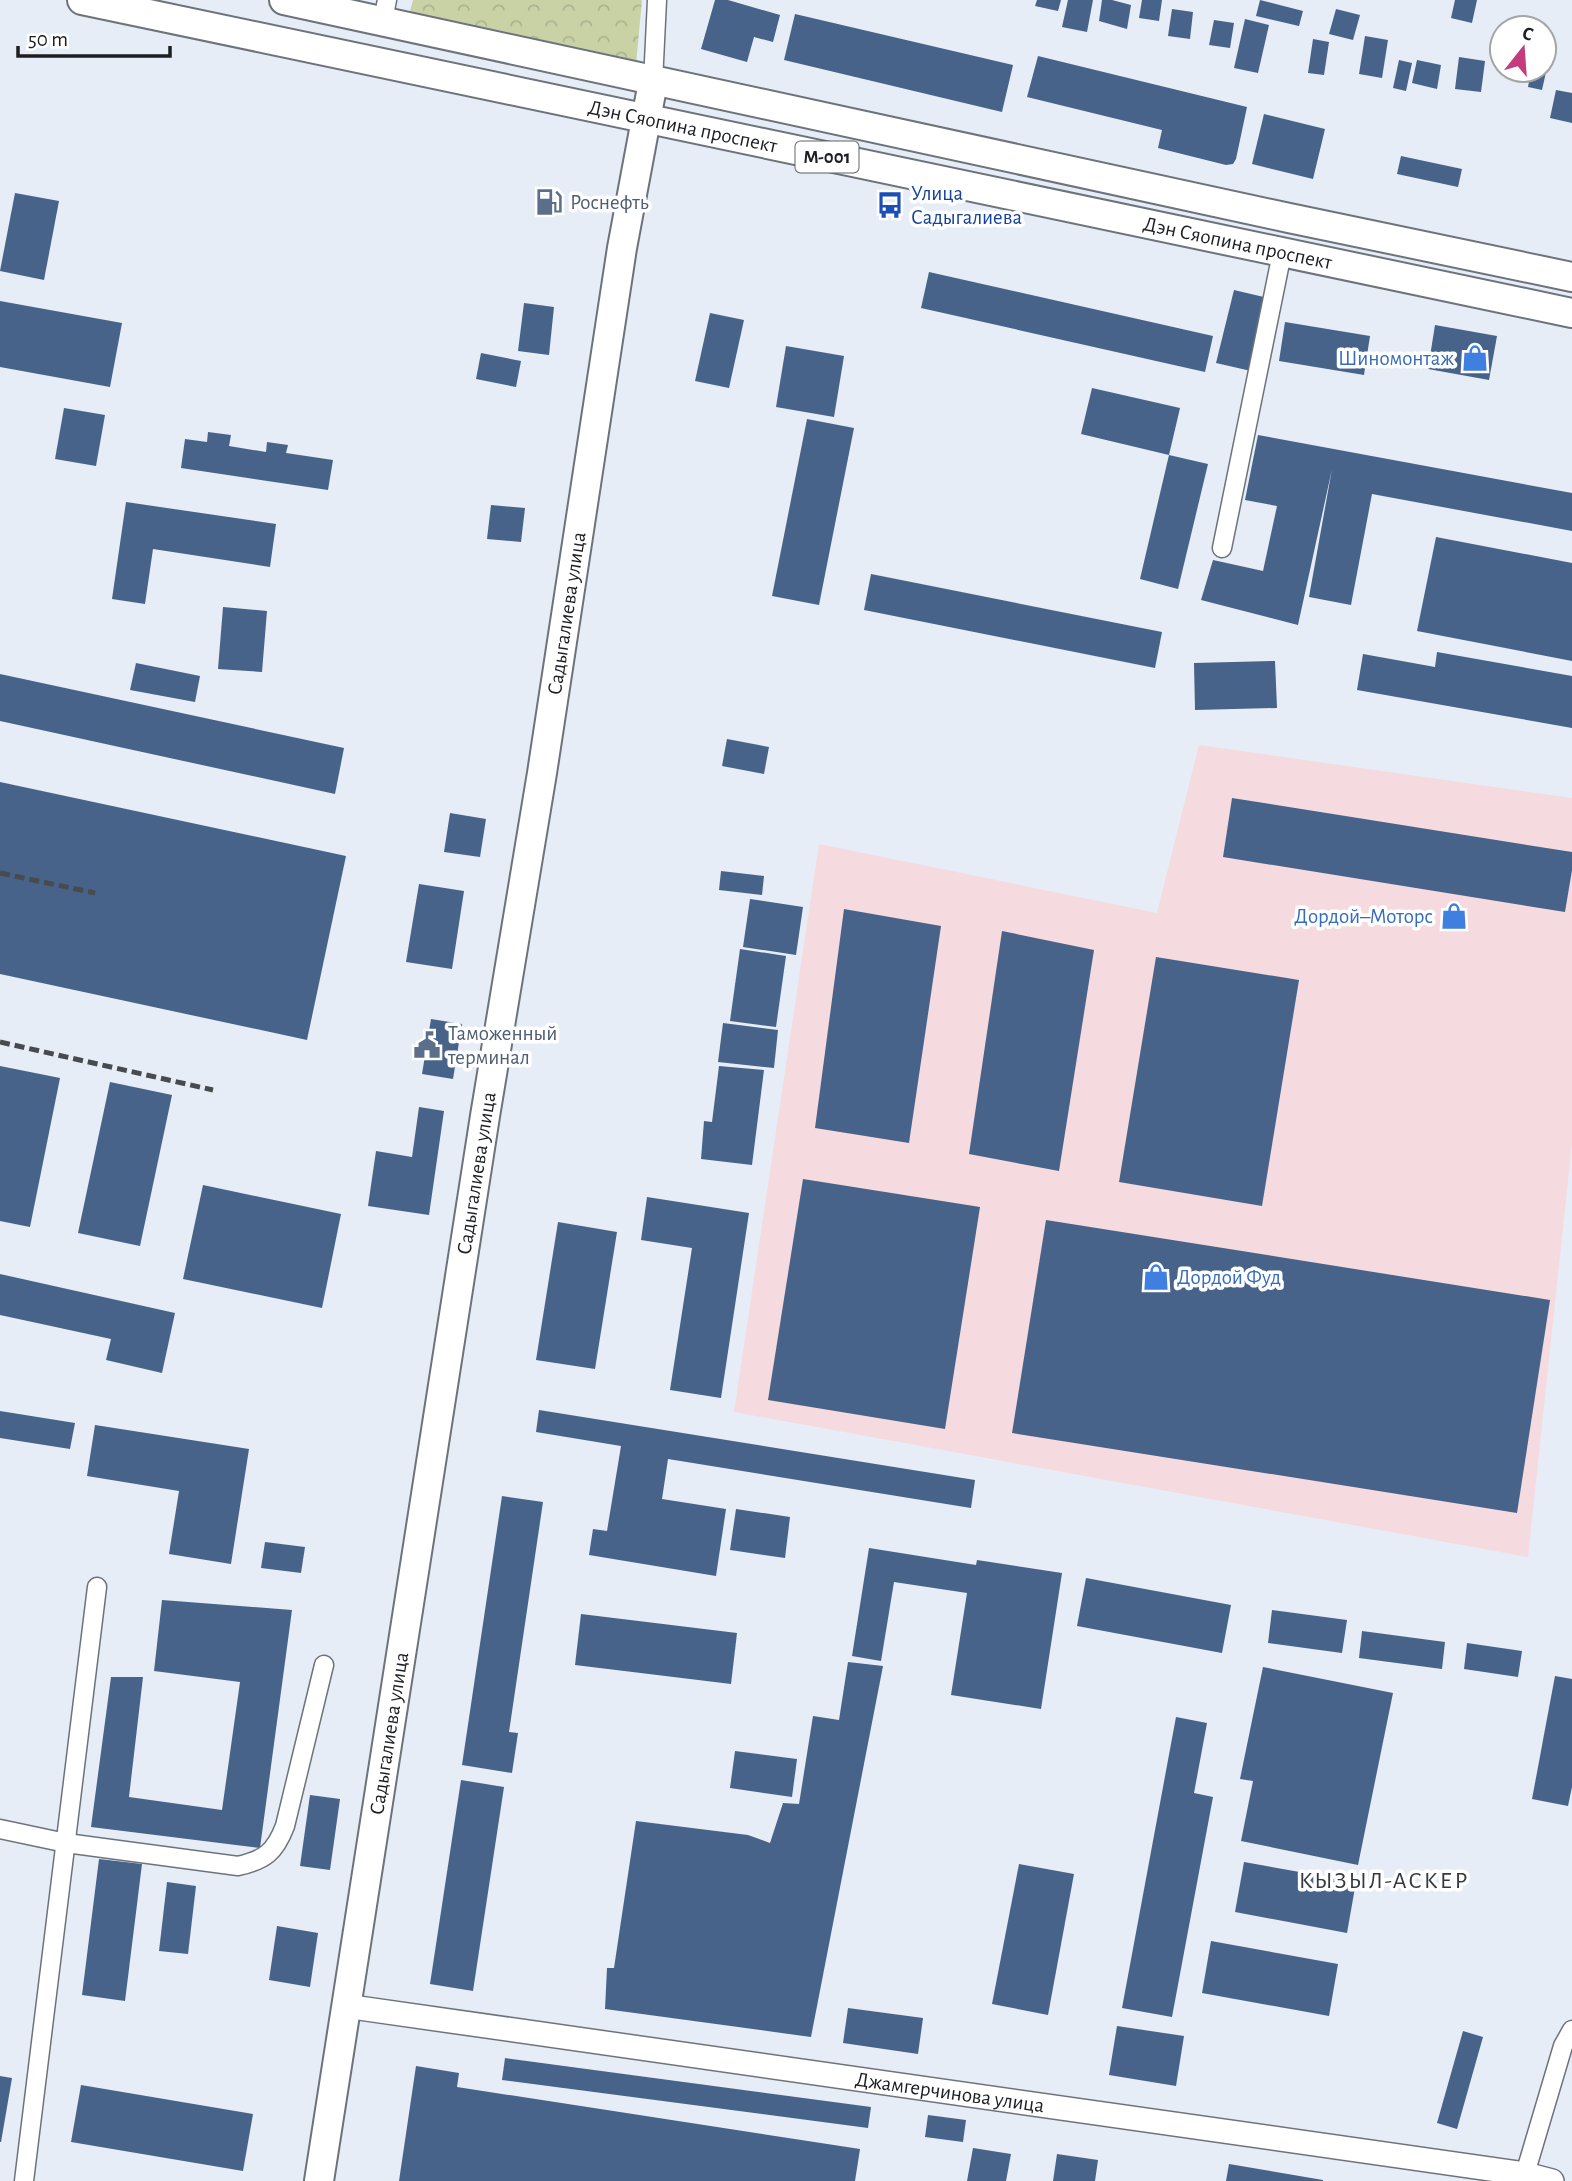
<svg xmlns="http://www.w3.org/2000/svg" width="1572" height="2181" font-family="'Alegreya Sans',sans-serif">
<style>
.commercial{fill:#f5dbdf}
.park{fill:url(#park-crowns)}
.building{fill:#476389}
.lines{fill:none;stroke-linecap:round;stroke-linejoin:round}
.minor-casing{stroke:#6d737b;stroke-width:21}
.tertiary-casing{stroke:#6d737b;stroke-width:26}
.primary-casing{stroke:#6d737b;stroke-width:32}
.minor{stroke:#fff;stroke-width:18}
.tertiary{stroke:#fff;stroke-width:23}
.primary{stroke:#fff;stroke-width:28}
.rail{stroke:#474a4e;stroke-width:5;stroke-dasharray:10 5;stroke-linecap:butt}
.labels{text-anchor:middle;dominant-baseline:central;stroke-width:7;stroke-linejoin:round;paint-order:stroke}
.shield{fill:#fff;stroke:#606264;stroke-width:2}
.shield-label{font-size:19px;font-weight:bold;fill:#1c1e21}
.street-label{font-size:21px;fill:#1c1e21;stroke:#fff}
.transit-label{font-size:21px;fill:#164399;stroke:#fff;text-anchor:start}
.service-label{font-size:21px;fill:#4e5e75;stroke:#fff;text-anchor:start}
.shop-label{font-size:21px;fill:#366cbe;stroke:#fff;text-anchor:end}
.quarter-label{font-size:24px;letter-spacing:2px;fill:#353a41;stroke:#fff}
</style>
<defs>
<pattern id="park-crowns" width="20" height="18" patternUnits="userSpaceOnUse" patternTransform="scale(1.75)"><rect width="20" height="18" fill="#c8d2a5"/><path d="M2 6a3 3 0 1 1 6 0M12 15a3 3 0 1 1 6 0" fill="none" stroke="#abb48e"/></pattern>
</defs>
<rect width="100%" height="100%" fill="#e6edf6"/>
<path class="commercial" d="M1199 745 1572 798V1143L1528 1557 734 1412 819 844 1157 913Z"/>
<path class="park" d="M413 0H642L636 64 408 19Z"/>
<g class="building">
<path d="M715 0H728L780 15 773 42 754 37 747 62 701 49Z"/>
<path d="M1037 0H1061L1058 11 1035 6Z"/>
<path d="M1068 0H1093L1087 32 1062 27Z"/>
<path d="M1102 0H1112L1131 5 1127 29 1099 21Z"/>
<path d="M1142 0H1162L1159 21 1139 18Z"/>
<path d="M1260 0 1303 11 1299 26 1256 16Z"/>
<path d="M1455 0H1477L1472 23 1451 18Z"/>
<path d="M1172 9 1193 12 1190 39 1168 36Z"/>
<path d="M1336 9 1360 15 1353 40 1329 34Z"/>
<path d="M795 14 1013 65 1002 112 784 60Z"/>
<path d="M1245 19 1269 25 1258 73 1234 68Z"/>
<path d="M1214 20 1234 23 1230 48 1209 45Z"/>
<path d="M1365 36 1388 40 1382 78 1359 74Z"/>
<path d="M1313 39 1329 42 1324 75 1308 73Z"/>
<path d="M1544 53 1550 54 1542 90 1528 87 1531 70H1544Z"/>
<path d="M1038 56 1247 107 1236 159 1233 164 1226 165 1158 148 1162 130 1027 97Z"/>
<path d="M1459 57 1485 61 1481 92 1455 89Z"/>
<path d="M1399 60 1412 63 1406 91 1393 88Z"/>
<path d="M1417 60 1441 65 1437 89 1412 83Z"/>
<path d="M1556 90 1572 93V123L1550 118Z"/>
<path d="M1264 114 1325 129 1313 179 1252 164Z"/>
<path d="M1401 156 1462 169 1458 187 1397 174Z"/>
<path d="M15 193 59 201 44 280 0 271Z"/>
<path d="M929 272 1213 336 1205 372 921 308Z"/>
<path d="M1234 290 1268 298 1251 371 1216 363Z"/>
<path d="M0 301 122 323 110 387 0 367Z"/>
<path d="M524 303 554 307 549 355 518 351Z"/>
<path d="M710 313 744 320 729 388 695 381Z"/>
<path d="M1285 322 1370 336 1364 375 1279 361Z"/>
<path d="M1435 325 1497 336 1489 380 1428 369Z"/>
<path d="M786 346 844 356 834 417 776 407Z"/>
<path d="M481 353 521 361 516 387 476 379Z"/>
<path d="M1092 388 1180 408 1169 455 1081 434Z"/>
<path d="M64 408 105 415 96 466 55 459Z"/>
<path d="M807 419 854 428 819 605 772 596Z"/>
<path d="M208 432 231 435 229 446 266 452 267 442 288 445 286 453 333 460 328 490 181 468 185 439 207 442Z"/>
<path d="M1258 435 1572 493V531L1372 494 1351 605 1309 597 1332 469 1298 625 1201 600 1213 560 1263 571 1277 506 1245 500Z"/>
<path d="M1169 455 1208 464 1178 589 1140 579Z"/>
<path d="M126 502 276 524 270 567 153 549 145 604 112 599Z"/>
<path d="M491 505 525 508 521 542 487 539Z"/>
<path d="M1436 537 1572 563V661L1417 631Z"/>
<path d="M871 574 1162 632 1155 668 864 610Z"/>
<path d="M223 607 267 611 262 672 218 669Z"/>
<path d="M1437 652 1572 676V728L1357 690 1363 654 1435 667Z"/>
<path d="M1275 661 1277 708 1195 710 1194 663Z"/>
<path d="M136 663 200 676 195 702 130 690Z"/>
<path d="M0 674 344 748 335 794 0 721Z"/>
<path d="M727 739 769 747 764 774 722 766Z"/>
<path d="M0 782 346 856 307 1040 0 974Z"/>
<path d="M1232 798 1572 852V870L1565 912 1223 857Z"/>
<path d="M450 813 486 819 480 857 444 852Z"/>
<path d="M721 871 764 876 762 895 719 890Z"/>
<path d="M419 884 464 891 452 969 406 962Z"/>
<path d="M750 899 803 907 796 955 743 947Z"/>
<path d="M844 909 941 926 909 1143 815 1128Z"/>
<path d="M1002 931 1094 950 1059 1171 969 1154Z"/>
<path d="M740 949 786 956 776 1027 730 1021Z"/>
<path d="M1156 957 1299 980 1262 1206 1119 1182Z"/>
<path d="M431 1019 462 1024 453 1079 422 1074Z"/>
<path d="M723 1023 778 1030 774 1068 718 1062Z"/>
<path d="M0 1066 60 1078 30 1227 0 1221Z"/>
<path d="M719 1066 764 1070 752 1165 701 1159 704 1121 712 1122Z"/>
<path d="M110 1082 172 1095 140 1246 78 1233Z"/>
<path d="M419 1107 444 1111 429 1215 368 1206 376 1151 412 1157Z"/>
<path d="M803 1179 980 1207 945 1429 768 1400Z"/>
<path d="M203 1185 341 1214 322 1308 183 1279Z"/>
<path d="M647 1197 749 1213 721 1398 670 1390 692 1248 641 1240Z"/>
<path d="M1046 1220 1550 1300 1517 1513 1012 1433Z"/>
<path d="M558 1222 617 1232 595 1369 536 1360Z"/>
<path d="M0 1274 175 1313 162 1373 106 1360 111 1339 0 1315Z"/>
<path d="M539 1410 975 1480 971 1508 668 1459 662 1499 726 1509 716 1576 589 1555 593 1529 607 1531 621 1446 536 1432Z"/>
<path d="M0 1411 75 1423 70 1449 0 1438Z"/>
<path d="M95 1425 249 1449 231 1564 169 1554 179 1491 87 1476Z"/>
<path d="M502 1496 543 1502 509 1732 518 1733 512 1773 462 1765Z"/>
<path d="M736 1509 790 1517 785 1558 730 1550Z"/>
<path d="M265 1542 305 1547 301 1573 261 1568Z"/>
<path d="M869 1548 976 1565 977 1560 1062 1573 1041 1709 951 1695 967 1593 894 1582 881 1661 852 1656Z"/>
<path d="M1086 1578 1231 1605 1222 1653 1077 1626Z"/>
<path d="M162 1600 292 1610 260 1848 91 1827 111 1677H143L129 1797 222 1810 240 1682 154 1671Z"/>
<path d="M1272 1610 1347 1620 1342 1653 1268 1643Z"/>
<path d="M581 1614 737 1633 731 1684 575 1665Z"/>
<path d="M1362 1631 1445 1642 1442 1669 1359 1658Z"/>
<path d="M1467 1643 1522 1651 1518 1677 1464 1669Z"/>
<path d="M848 1662 883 1666 811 2037 605 2009 607 1968H614L636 1821 748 1835 770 1843 783 1803 799 1804 813 1716 839 1720Z"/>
<path d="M1263 1667 1393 1693 1358 1865 1241 1841 1253 1781 1240 1779Z"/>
<path d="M1555 1676 1572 1679V1787L1568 1806 1532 1799Z"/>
<path d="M1176 1717 1207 1723 1194 1793 1213 1797 1172 2017 1122 2008Z"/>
<path d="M735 1751 797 1759 792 1797 730 1788Z"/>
<path d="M461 1780 504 1787 473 1991 430 1984Z"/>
<path d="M310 1795 340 1799 330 1870 300 1866Z"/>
<path d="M99 1859 142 1864 125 2001 82 1995Z"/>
<path d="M1244 1862 1356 1882 1347 1933 1235 1912Z"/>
<path d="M1019 1864 1074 1874 1048 2015 992 2004Z"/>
<path d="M167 1882 196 1886 188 1954 159 1951Z"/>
<path d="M277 1926 318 1933 310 1987 269 1980Z"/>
<path d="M1211 1941 1338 1964 1329 2016 1202 1993Z"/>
<path d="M848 2008 923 2018 918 2054 843 2043Z"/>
<path d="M1117 2026 1184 2036 1176 2086 1109 2075Z"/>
<path d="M1463 2031 1483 2037 1457 2129 1437 2123Z"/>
<path d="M505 2058 871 2107 868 2128 502 2080Z"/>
<path d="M416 2066 459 2073 457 2087 860 2149 855 2181H399Z"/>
<path d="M0 2076 12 2078 1 2142H0Z"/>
<path d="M81 2085 253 2114 243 2171 71 2142Z"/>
<path d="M928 2115 966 2120 963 2142 925 2137Z"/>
<path d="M973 2148 1011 2154 1006 2181H967Z"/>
<path d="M1057 2154 1098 2160 1095 2181H1053Z"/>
<path d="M1229 2164 1323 2180V2181H1226Z"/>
</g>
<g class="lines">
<defs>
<g id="minor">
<path d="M383 20 387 0"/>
<path d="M653 82 657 0"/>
<path d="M1222 548 1282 253"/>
<path d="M0 1829 66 1843 238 1866C265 1860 275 1852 285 1826L324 1665"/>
<path d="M24 2181 97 1587"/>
<path d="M1525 2181V2174L1563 2046 1572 2030"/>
</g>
<g id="tertiary">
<path id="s1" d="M345 2006 1525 2174 1552 2181"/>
</g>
<g id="primary">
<path id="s2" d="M82 0 1572 313"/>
<path d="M284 0 1289 218 1572 277"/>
<path id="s3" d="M319 2181 485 1116 542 773 622 248 653 82"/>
</g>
</defs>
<use href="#minor" class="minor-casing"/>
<use href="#tertiary" class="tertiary-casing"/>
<use href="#primary" class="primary-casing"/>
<use href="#minor" class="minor"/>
<use href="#tertiary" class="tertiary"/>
<use href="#primary" class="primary"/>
<g class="rail">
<path d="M0 873 95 893"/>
<path d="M0 1042 213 1090"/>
</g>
</g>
<defs>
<symbol id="fuel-bare" viewBox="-9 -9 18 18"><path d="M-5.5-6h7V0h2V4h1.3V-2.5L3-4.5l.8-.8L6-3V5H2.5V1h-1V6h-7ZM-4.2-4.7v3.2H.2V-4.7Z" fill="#5c6f8a" stroke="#fff" stroke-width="2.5" paint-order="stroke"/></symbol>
<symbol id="bus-bare" viewBox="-9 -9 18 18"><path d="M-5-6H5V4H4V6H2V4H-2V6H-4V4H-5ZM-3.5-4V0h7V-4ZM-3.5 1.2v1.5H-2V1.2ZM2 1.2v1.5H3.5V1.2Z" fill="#1a4fb4" stroke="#fff" stroke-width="2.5" paint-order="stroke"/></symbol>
<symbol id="shop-bare" viewBox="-9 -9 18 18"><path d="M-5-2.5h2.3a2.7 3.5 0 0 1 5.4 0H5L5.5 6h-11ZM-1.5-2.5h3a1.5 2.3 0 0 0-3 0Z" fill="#3f7fe0" stroke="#fff" stroke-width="2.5" paint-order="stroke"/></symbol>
<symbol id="civic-bare" viewBox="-9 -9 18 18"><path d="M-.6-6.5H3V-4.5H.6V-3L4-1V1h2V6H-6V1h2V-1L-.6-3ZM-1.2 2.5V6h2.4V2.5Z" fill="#5c6f8a" stroke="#fff" stroke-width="2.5" paint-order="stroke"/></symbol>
</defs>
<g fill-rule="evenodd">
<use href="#fuel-bare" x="530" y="183" width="38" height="38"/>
<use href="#bus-bare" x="871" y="186" width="38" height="38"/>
<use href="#shop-bare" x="1456" y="339" width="38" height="38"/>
<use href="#shop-bare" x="1435" y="897" width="38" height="38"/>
<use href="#civic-bare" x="408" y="1026" width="38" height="38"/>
<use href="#shop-bare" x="1137" y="1258" width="38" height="38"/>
</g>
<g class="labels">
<rect class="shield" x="795.5" y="141.5" width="63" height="31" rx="5"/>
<g class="shield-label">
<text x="827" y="157">M-001</text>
</g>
<g class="street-label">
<text stroke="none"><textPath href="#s2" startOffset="614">Дэн Сяопина проспект</textPath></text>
<text stroke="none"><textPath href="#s2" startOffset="1181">Дэн Сяопина проспект</textPath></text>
<text stroke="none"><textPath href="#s3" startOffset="1587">Садыгалиева улица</textPath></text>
<text stroke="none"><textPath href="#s3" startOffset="1020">Садыгалиева улица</textPath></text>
<text stroke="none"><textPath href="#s3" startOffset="453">Садыгалиева улица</textPath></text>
<text stroke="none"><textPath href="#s1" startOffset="611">Джамгерчинова улица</textPath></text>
</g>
<g class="transit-label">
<text x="911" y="193">Улица<tspan x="911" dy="24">Садыгалиева</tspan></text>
</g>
<g class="service-label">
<text x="570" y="202">Роснефть</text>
<text x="448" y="1033">Таможенный<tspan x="448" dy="24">терминал</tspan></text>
</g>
<g class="shop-label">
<text x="1454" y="358">Шиномонтаж</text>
<text x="1433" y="916">Дордой–Моторс</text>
<text x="1177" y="1277" text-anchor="start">Дордой Фуд</text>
</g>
<g class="quarter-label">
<text x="1384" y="1881">КЫЗЫЛ-АСКЕР</text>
</g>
</g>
<g transform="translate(1523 49) rotate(17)"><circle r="33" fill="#ffffff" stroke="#a4a5a6" stroke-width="2"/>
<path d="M0-5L12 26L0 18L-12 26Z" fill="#c23c7e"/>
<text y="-10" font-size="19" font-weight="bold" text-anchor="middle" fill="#1c1e21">С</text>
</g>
<path d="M18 46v10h152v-10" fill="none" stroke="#1c1e21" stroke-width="3.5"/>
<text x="28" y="46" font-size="21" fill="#1c1e21" stroke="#ffffff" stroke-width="5" paint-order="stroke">50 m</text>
</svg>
